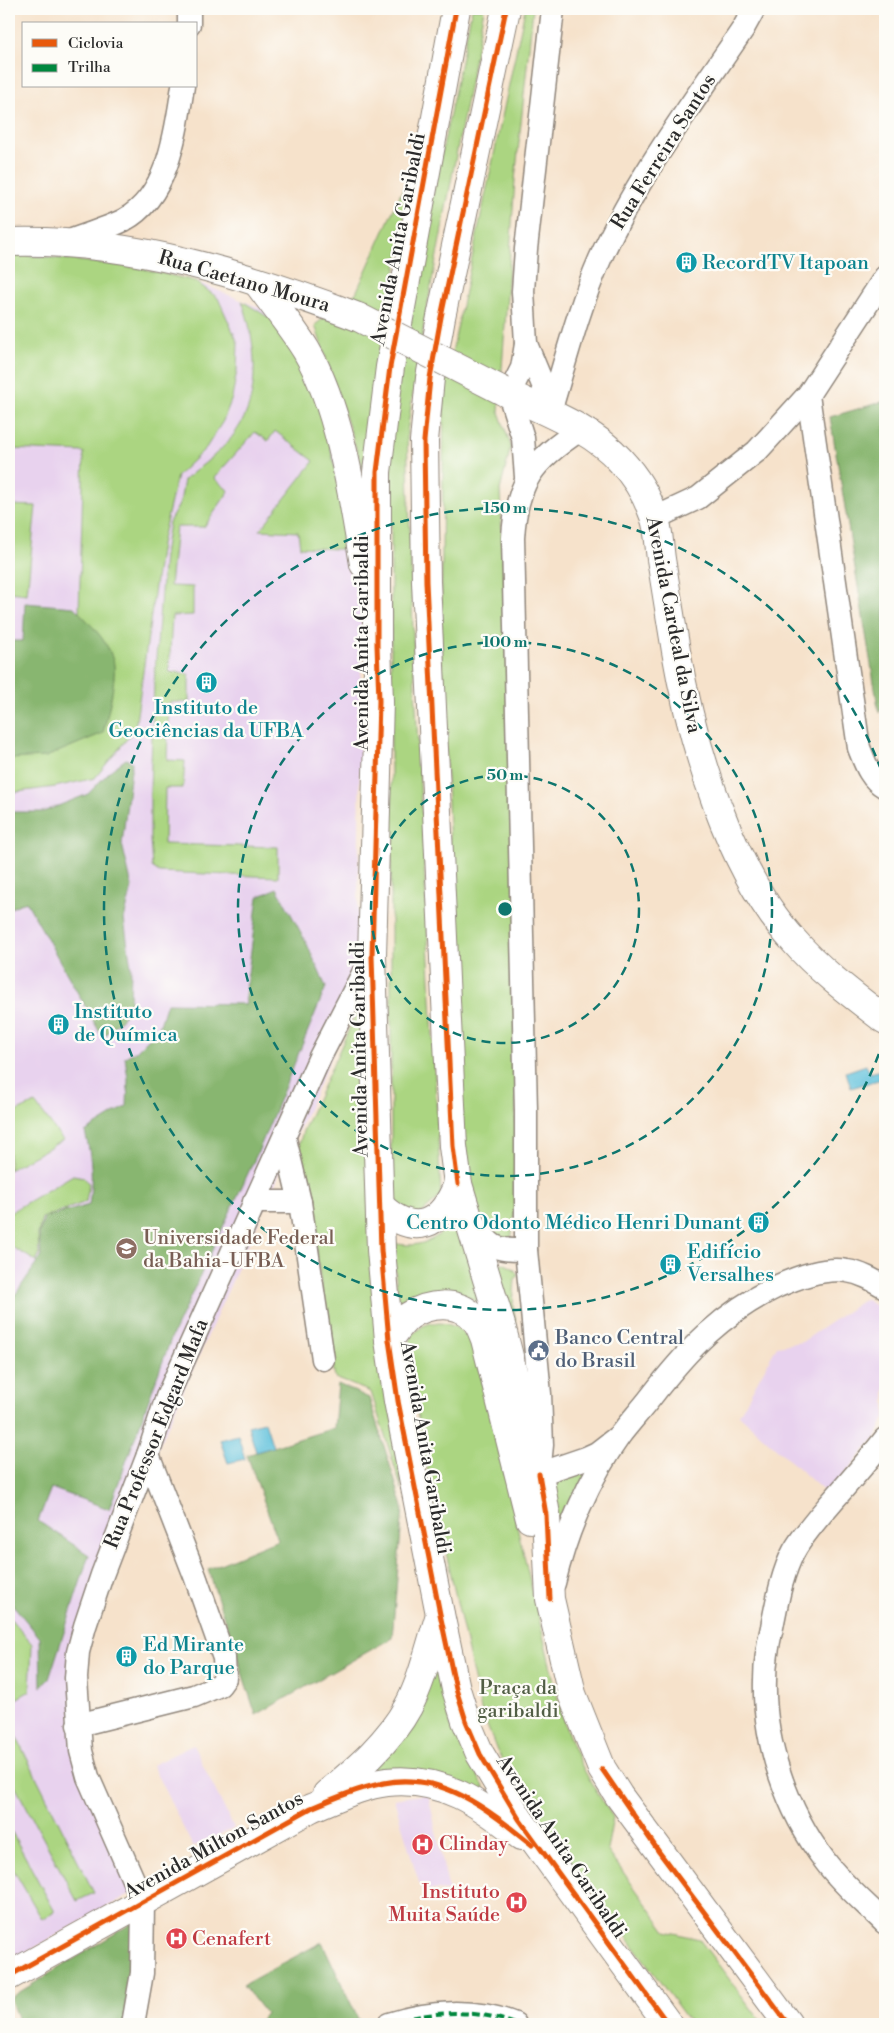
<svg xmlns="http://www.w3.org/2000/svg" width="894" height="2033" font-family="'Libre Bodoni',serif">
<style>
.built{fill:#e8d2ee}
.green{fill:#abd581;stroke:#6b8056}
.forest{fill:#88b66f;stroke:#5a704d}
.water{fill:#5ec1dc;stroke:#447684}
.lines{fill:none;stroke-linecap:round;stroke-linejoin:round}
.minor-casing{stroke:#90867b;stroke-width:25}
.major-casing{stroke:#90867b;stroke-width:30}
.minor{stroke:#fff;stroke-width:22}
.major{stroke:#fff;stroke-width:28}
.major-bridge-casing{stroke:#90867b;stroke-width:30;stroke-linecap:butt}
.major-bridge{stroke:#fff;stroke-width:28}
.quiet{stroke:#00873e;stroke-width:4;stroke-dasharray:8 4;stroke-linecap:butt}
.cycleway-casing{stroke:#fdfcf7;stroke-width:8}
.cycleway{stroke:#e8590c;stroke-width:5}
.ring{fill:none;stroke:#0f766e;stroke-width:2.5;stroke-dasharray:9 6}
.labels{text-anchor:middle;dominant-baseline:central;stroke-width:4.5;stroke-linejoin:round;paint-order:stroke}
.street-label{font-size:20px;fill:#2b2b2b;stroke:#fdfcf7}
.culture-label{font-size:20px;fill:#0d838f;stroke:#fdfcf7;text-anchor:start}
.education-label{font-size:20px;fill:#785e54;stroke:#fdfcf7;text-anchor:start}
.service-label{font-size:20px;fill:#4e5e75;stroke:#fdfcf7;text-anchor:start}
.park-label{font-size:20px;fill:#515e45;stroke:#fdfcf7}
.health-label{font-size:20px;fill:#be3a42;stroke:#fdfcf7;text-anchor:start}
.centre{fill:#0f766e;stroke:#fdfcf7;stroke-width:2.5}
.ring-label{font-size:15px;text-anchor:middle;font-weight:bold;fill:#0f766e;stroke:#fdfcf7;stroke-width:4.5;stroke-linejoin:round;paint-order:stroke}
</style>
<rect width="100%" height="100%" fill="#fdfcf7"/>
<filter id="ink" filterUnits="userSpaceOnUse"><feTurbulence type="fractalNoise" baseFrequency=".02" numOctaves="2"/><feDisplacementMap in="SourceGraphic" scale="10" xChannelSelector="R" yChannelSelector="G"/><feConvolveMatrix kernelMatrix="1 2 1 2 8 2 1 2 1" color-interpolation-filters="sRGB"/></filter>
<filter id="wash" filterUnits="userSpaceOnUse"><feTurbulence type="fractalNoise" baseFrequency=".0096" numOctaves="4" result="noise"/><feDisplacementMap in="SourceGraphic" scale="20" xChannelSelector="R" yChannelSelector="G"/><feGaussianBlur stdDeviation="1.12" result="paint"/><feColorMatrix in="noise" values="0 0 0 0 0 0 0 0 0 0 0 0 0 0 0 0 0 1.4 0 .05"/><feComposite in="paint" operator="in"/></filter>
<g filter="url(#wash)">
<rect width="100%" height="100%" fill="#f6e2cb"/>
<g class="built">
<path d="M30 253 139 268 195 281 294 322 330 397 362 580 357 999 135 1500 74 1688 82 1759 137 1890 9 1962V254Z"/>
<path d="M865 1299 885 1312V1418L876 1437 827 1494 739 1415 777 1346 802 1342Z"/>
<path d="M193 1745 234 1828 193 1847 152 1765Z"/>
<path d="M428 1794 449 1891 421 1889 394 1799Z"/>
</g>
<g class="green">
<path d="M472 9H484L425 318 407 432 414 668 441 1196 414 1220 391 1198V428L423 242Z"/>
<path d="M525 9H533L515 180 499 412 511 446 500 490 518 890 515 1208 511 1241 493 1245 465 1186 441 644 444 390Z"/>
<path d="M413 166 363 469 315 325 356 293Z"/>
<path d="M9 254 47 257 139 268 195 281 218 298 238 343 237 370 232 398 223 421 206 448 177 476 161 544 135 729 95 778 55 787 9 793V758L79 612 84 452 9 449Z"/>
<path d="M242 301 294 333 316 379 352 550 300 547 298 532 260 530 314 461 275 431 268 441 255 432 214 478 229 491 204 527H176L170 586 193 587V615L172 616 169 672 189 674V702H169L167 760 185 761 183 788H165L164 844 278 847V877L159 872 152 867 150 839V790L154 684 164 555 169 522 180 503 184 480C202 465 224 450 237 430 262 394 256 340 242 301Z"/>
<path d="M9 505 36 506 27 594 9 592Z"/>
<path d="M358 1009 362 1024 402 1490 371 1392 335 1378 317 1257 310 1190 299 1145 303 1131Z"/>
<path d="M35 1103 63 1140 9 1170V1115Z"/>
<path d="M73 1175 84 1177 89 1184 86 1202 42 1218 38 1234 39 1256 36 1261 12 1247 9 1251V1213Z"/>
<path d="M457 1216 484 1305C457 1288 427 1288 398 1301L393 1243C421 1250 441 1238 457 1216Z"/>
<path d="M503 1263 513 1268 518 1275 515 1279 513 1304 520 1351 492 1266Z"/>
<path d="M431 1323C454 1322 466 1330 475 1351L563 1719C576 1759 590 1783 613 1817L607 1850 666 1931 699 1939 763 2024H691L541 1820 497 1751 481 1710 425 1458 407 1354 412 1335 423 1326Z"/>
<path d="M598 1461 559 1530 553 1481Z"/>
<path d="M9 1617 32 1644 30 1691 9 1703Z"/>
<path d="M434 1654 451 1726 490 1798 355 1783Z"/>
<path d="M9 1722 94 1893 77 1901 9 1775Z"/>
<path d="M9 1827 55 1912 42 1919 9 1862Z"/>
</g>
<g class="forest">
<path d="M885 401V703L879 713 830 417Z"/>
<path d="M25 603 74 607C89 623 107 639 113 660 118 675 107 717 103 733L46 757 9 759V641H23Z"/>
<path d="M126 759 132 762 122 844 132 887 124 919 131 967 130 1010 103 1038 26 901 9 909V812H43L88 794 111 770Z"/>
<path d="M277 888 306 942 326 987 258 1152 172 1336 109 1509 51 1488 38 1521 89 1555 49 1679 41 1687 40 1638 9 1600V1346H11L13 1298 41 1257 39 1234 44 1218 89 1205C93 1177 92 1159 85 1132L127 1106 128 1079 125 1057 136 1051 159 1028 167 1003 246 1004 245 996 258 897Z"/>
<path d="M338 1384 369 1398 403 1507 392 1638 256 1715 208 1569 278 1540 247 1455 334 1428Z"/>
<path d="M137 1920 124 2024H19L10 1998Z"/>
<path d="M322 1942 360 2023 358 2024H257L265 2013 243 1985Z"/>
</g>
<g class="water">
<path d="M866 1065 870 1073 885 1069V1078L851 1088 846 1072Z"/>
<path d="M265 1422 273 1447 256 1452 248 1426Z"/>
<path d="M238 1435 245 1459 228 1463 220 1440Z"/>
</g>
</g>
<g filter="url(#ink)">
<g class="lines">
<defs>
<g id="minor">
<path d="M189 9V24"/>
<path d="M67 242C85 235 106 229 124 220 169 196 176 131 183 86"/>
<path d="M526 344 543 385 549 414"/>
<path d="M808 395 859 748C865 763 870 779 885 787"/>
<path d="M549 415C565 363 578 309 600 259 637 177 692 104 743 29L754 9"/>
<path d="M580 430C534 460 516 481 513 538L526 1111V1250L540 1394 542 1445 539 1474 586 1458 597 1453 619 1436"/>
<path d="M526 477 523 438 509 394 522 368 526 344 523 291 526 249 553 9"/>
<path d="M655 518 698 498 757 451 808 395 885 277"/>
<path d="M285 1139 300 1202 323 1359"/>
<path d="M254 1202H300"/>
<path d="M472 1219C490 1246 492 1251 526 1250"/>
<path d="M885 1439C867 1462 848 1483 829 1505 817 1519 803 1535 794 1551 782 1573 777 1602 772 1627 768 1644 765 1662 765 1680 763 1742 787 1811 825 1861 842 1884 865 1903 885 1923"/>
<path d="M554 1583C566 1532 589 1478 620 1435 630 1422 641 1410 651 1397 688 1349 722 1313 778 1286 798 1277 824 1267 847 1271 861 1273 873 1280 885 1287"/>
<path d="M78 1725 194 1696 220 1685 225 1678 224 1658 195 1576 148 1455"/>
<path d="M133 2024 142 1973 143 1902 88 1777 81 1751 76 1678 78 1652 85 1626 102 1575 148 1455 167 1397 320 1057 372 956"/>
<path d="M389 2024C428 2011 476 2008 515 2024"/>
</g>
<g id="major">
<path d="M456 9 390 367 377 472V645L379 701 372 956 381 1250 389 1340 398 1401 440 1614 456 1689 466 1721 480 1754 519 1819 668 2024"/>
<path d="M506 9 441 317 430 378 424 441 426 582 453 1146 458 1184 501 1325 539 1474 546 1515 550 1599 572 1694 602 1769 619 1796 788 2024"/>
<path d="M9 242C128 238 248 275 358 317"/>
<path d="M257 282C273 304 292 327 306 350 340 408 353 498 364 564"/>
<path d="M503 391C540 410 592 428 620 460 635 476 647 496 654 516 659 529 659 545 661 559 666 590 671 621 676 651 692 744 730 871 794 941 820 971 854 996 885 1020"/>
<path d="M380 1206C415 1238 441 1226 458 1184"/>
<path d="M389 1340C395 1332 401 1322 409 1316 428 1303 458 1300 474 1318 480 1324 482 1332 485 1339L530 1519"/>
<path d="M327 1794C357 1769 389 1742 408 1707 423 1679 430 1645 440 1615"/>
<path d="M9 1976 311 1808C336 1798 361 1785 387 1782 442 1776 481 1804 521 1836"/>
</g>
</defs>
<use href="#minor" class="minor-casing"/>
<use href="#major" class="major-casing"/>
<use href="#minor" class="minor"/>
<use href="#major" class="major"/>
<defs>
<path id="major-bridge" d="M358 317 503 391"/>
</defs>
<use href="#major-bridge" class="major-bridge-casing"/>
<use href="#major-bridge" class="major-bridge"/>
<g class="quiet">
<path d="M189 9 190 14"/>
<path d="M389 2024C428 2011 476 2008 515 2024"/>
</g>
<defs>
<g id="cycleway">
<path d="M456 9 390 367 377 472V645L379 701 372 956 381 1250 389 1340 398 1401 440 1614 456 1689 466 1721 480 1754 519 1819 668 2024"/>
<path d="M458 1184 453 1146 426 582 424 441 430 378 441 317 506 9"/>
<path d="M539 1474 546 1515 550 1599"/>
<path d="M602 1769 659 1852 788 2024"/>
<path d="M9 1976 311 1808C335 1798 359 1788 384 1783 442 1771 490 1811 532 1845"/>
</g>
</defs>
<use href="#cycleway" class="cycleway-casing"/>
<use href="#cycleway" class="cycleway"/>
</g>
</g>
<g class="ring">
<circle cx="505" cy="909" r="134"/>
<circle cx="505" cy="909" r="267"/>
<path d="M884 1040A401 401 0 1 1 884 778"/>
</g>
<defs>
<symbol id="building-disc" viewBox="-11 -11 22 22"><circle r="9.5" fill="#0f9aa8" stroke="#fdfcf7"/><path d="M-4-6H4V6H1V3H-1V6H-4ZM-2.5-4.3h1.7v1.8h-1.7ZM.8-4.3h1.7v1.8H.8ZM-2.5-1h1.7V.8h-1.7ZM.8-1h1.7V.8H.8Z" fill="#fff"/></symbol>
<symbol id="university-disc" viewBox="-11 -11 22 22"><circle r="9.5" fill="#8d6e63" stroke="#fdfcf7"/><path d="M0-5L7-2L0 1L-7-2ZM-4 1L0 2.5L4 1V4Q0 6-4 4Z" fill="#fff"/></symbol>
<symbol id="civic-disc" viewBox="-11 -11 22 22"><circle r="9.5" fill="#5c6f8a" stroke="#fdfcf7"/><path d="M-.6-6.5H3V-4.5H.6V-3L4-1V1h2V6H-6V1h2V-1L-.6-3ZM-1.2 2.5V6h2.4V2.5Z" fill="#fff"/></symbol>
<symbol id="hospital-disc" viewBox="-11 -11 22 22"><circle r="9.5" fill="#e0444e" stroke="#fdfcf7"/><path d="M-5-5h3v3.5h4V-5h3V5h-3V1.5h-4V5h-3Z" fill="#fff"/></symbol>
</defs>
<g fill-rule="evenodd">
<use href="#building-disc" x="674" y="250" width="25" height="25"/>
<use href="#building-disc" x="194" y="670" width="25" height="25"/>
<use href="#building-disc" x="46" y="1012" width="25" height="25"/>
<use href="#building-disc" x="746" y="1210" width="25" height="25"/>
<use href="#university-disc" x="114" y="1236" width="25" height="25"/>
<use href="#building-disc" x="658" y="1252" width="25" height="25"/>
<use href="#civic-disc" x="526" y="1338" width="25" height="25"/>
<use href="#building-disc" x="114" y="1644" width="25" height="25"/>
<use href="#hospital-disc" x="410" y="1832" width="25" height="25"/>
<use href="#hospital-disc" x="504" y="1890" width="25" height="25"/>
<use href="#hospital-disc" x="164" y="1926" width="25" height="25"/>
</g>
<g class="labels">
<g class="street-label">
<text transform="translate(664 152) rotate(-58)">Rua Ferreira Santos</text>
<text transform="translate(399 239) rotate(-79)">Avenida Anita Garibaldi</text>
<text transform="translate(244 282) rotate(16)">Rua Caetano Moura</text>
<text transform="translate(673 625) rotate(79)">Avenida Cardeal da Silva</text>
<text transform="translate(362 643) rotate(-90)">Avenida Anita Garibaldi</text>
<text transform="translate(360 1049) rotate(-91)">Avenida Anita Garibaldi</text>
<text transform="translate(157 1434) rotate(-68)">Rua Professor Edgard Mafa</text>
<text transform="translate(425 1448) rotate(80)">Avenida Anita Garibaldi</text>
<text transform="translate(214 1846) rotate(-29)">Avenida Milton Santos</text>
<text transform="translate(561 1847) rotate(56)">Avenida Anita Garibaldi</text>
</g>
<g class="culture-label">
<text x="702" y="263">RecordTV Itapoan</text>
<text x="206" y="708" text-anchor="middle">Instituto de<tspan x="206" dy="23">Geociências da UFBA</tspan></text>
<text x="74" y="1012">Instituto<tspan x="74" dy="23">de Química</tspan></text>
<text x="742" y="1223" text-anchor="end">Centro Odonto Médico Henri Dunant</text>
<text x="687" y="1252">Edifício<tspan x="687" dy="23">Versalhes</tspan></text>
<text x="143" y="1645">Ed Mirante<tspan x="143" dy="23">do Parque</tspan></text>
</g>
<g class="education-label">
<text x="143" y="1238">Universidade Federal<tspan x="143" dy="23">da Bahia-UFBA</tspan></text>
</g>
<g class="service-label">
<text x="555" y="1338">Banco Central<tspan x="555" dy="23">do Brasil</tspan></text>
</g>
<g class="park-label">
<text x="518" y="1688">Praça da<tspan x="518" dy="23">garibaldi</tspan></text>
</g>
<g class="health-label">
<text x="439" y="1844">Clinday</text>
<text x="500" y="1892" text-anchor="end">Instituto<tspan x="500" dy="23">Muita Saúde</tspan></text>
<text x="192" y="1939">Cenafert</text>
</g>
</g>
<circle cx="505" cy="909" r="8" class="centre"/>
<g class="ring-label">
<text x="505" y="513">150 m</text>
<text x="505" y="647">100 m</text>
<text x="505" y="780">50 m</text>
</g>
<rect width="894" height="2033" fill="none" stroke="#fdfcf7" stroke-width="30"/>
<rect x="22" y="22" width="175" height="65" fill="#fdfcf7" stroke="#a9a8a5"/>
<rect x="32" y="39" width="25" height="8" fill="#e8590c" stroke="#a9a8a5"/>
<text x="68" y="48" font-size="15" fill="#2b2b2b">Ciclovia</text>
<rect x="32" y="64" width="25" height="8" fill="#00873e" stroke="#a9a8a5"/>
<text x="68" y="72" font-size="15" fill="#2b2b2b">Trilha</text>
</svg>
